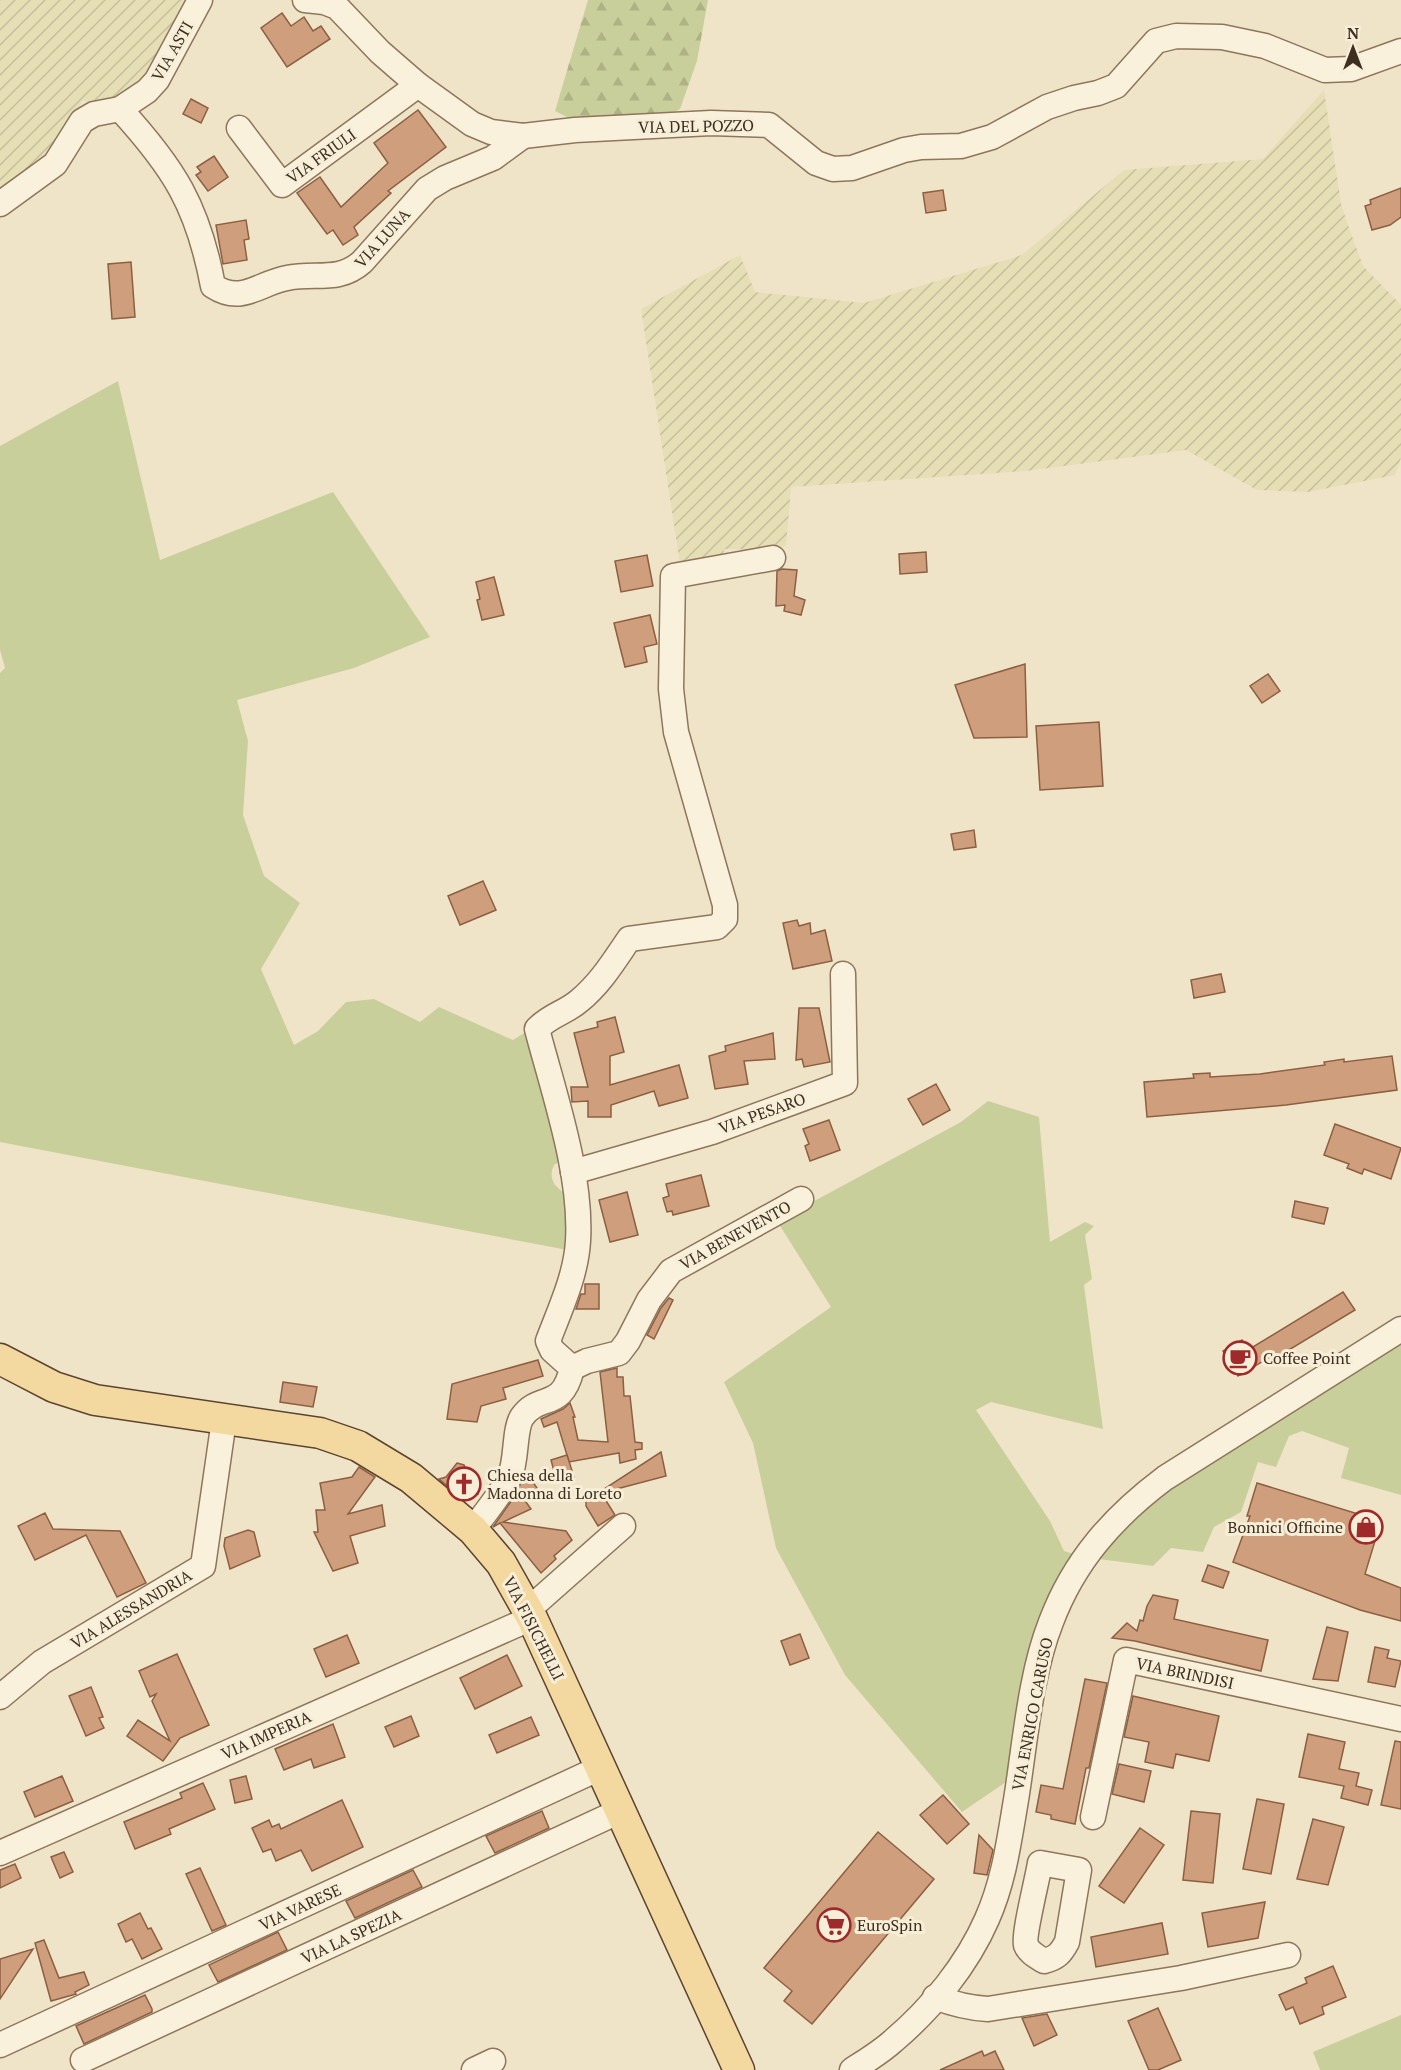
<svg xmlns="http://www.w3.org/2000/svg" width="1401" height="2070" font-family="'PT Serif',serif">
<style>
.farmland{fill:url(#farmland-furrows)}
.grass{fill:#c9cf9b}
.forest{fill:url(#forest-firs)}
.building{fill:#cf9f7d;stroke:#8d5f41;stroke-width:1.5}
.lines{fill:none;stroke-linecap:round;stroke-linejoin:round}
.minor-casing{stroke:#8d765c;stroke-width:27}
.major-casing{stroke:#5b4430;stroke-width:33}
.minor{stroke:#faf1dc;stroke-width:24}
.major{stroke:#f3d9a0;stroke-width:30}
.labels{text-anchor:middle;dominant-baseline:central;stroke-width:6;stroke-linejoin:round;paint-order:stroke}
.street-label{font-size:16px;fill:#3d2e20;stroke:#f7eed8}
.poi-label{font-size:16px;fill:#3d2e20;stroke:#f7eed8;text-anchor:start}
</style>
<defs>
<pattern id="farmland-furrows" width="10" height="10" patternUnits="userSpaceOnUse" patternTransform="scale(1.5)"><rect width="10" height="10" fill="#e6deb5"/><path d="M-1 1l2-2M0 10L10 0M9 11l2-2" fill="none" stroke="#c6bf9b"/></pattern>
<pattern id="forest-firs" width="22" height="20" patternUnits="userSpaceOnUse" patternTransform="scale(1.5)"><rect width="22" height="20" fill="#c9cf9b"/><path d="M5 1l3.5 6h-7zM16 11l3.5 6h-7z" fill="#aeb285"/></pattern>
</defs>
<rect width="100%" height="100%" fill="#f0e4c8"/>
<g class="farmland">
<path d="M0 0H192L152 77 114 104 82 101 70 125 47 158 0 193Z"/>
<path d="M1324 90 1341 204 1349 228 1363 266 1401 305V458L1395 475 1308 492 1257 490 1186 450 1026 471 791 487 786 546 745 556 741 549H725L720 559 680 564 641 309 740 255 755 292 864 303 1022 255 1124 170 1263 159Z"/>
</g>
<g class="grass">
<path d="M118 381 160 560 333 492 430 637 354 668 237 700 248 741 243 815 264 876 300 903 261 969 294 1045 318 1031 346 1002 374 999 420 1022 439 1007 513 1040 529 1030 564 1159 554 1165C547 1180 556 1188 569 1196L573 1251 0 1142V673L5 668 0 650V446Z"/>
<path d="M988 1101 1039 1117 1050 1242 1085 1222 1094 1226 1085 1235 1092 1279 1084 1285 1103 1429 991 1402 976 1410 1050 1521 1064 1551 1074 1554 1030 1650 1006 1782 962 1812 845 1675 776 1548 753 1443 724 1382 831 1307 777 1221 961 1122Z"/>
<path d="M1401 1342V1495L1341 1478 1349 1448 1302 1431 1289 1436 1276 1467 1258 1462 1241 1512 1214 1527 1203 1552 1171 1548 1153 1566 1099 1559 1120 1532 1144 1507 1181 1480Z"/>
<path d="M1401 2015V2070H1320L1313 2052Z"/>
</g>
<path class="forest" d="M588 0H708L697 61 680 109 671 114 573 120 555 111Z"/>
<g class="building">
<path d="M282 13 291 26 304 17 313 31 321 26 330 39 287 67 261 28Z"/>
<path d="M191 99 208 108 201 123 183 114Z"/>
<path d="M418 110 446 147 388 191 391 193 354 227 358 235 343 245 333 230 327 234 297 193 320 177 341 207 388 163 374 143Z"/>
<path d="M214 156 228 177 208 191 196 175 201 172 197 167Z"/>
<path d="M1401 188V217L1390 225 1372 230 1365 206 1371 204 1370 200Z"/>
<path d="M943 190 946 210 926 213 923 193Z"/>
<path d="M246 220 249 239 244 240 247 260 223 264 216 225Z"/>
<path d="M131 262 135 317 112 319 108 264Z"/>
<path d="M926 552 927 572 900 574 899 554Z"/>
<path d="M647 555 653 586 621 592 615 561Z"/>
<path d="M782 569 797 570 794 596 805 600 801 615 784 611 785 605 776 606 777 571Z"/>
<path d="M494 577 504 615 482 620 477 600 480 599 476 582Z"/>
<path d="M650 615 657 644 644 647 647 662 625 667 614 623Z"/>
<path d="M1025 664 1027 737 974 738 955 685Z"/>
<path d="M1268 674 1280 691 1262 703 1250 686Z"/>
<path d="M1099 722 1103 786 1040 790 1036 726Z"/>
<path d="M974 830 976 847 954 850 951 834Z"/>
<path d="M483 881 496 910 460 925 448 896Z"/>
<path d="M797 920 799 926 810 923 811 934 825 930 832 961 793 969 783 923Z"/>
<path d="M1221 974 1225 992 1194 998 1191 980Z"/>
<path d="M799 1008H819L830 1062 804 1067 802 1059 796 1060Z"/>
<path d="M615 1017 624 1052 610 1056V1085L679 1065 688 1098 659 1106 654 1091 611 1105V1117H588V1101L572 1102 571 1087H588L574 1033 598 1027 597 1022Z"/>
<path d="M773 1033 775 1059 744 1061 748 1084 715 1089 709 1056 726 1051 725 1046Z"/>
<path d="M1392 1056 1397 1090 1286 1105 1147 1117 1144 1082 1194 1078 1193 1074 1210 1073V1077L1260 1074 1325 1065 1324 1062 1344 1059V1062Z"/>
<path d="M936 1084 950 1110 923 1125 908 1099Z"/>
<path d="M829 1120 840 1150 810 1161 805 1146 809 1144 803 1129Z"/>
<path d="M1335 1124 1401 1148 1391 1179 1364 1169 1362 1174 1347 1168 1349 1164 1324 1155Z"/>
<path d="M701 1175 709 1206 673 1215 672 1211 667 1212 663 1198 669 1196 666 1184Z"/>
<path d="M627 1192 638 1235 610 1242 599 1200Z"/>
<path d="M1295 1201 1328 1208 1324 1224 1292 1217Z"/>
<path d="M585 1284H599V1309H576L581 1294H585Z"/>
<path d="M1343 1292 1355 1310 1274 1359 1272 1356 1238 1376 1223 1351 1242 1340 1248 1350Z"/>
<path d="M669 1298 673 1300 654 1339 647 1335 661 1308Z"/>
<path d="M538 1360 543 1376 503 1388 506 1399 481 1406 477 1422 447 1419 452 1384Z"/>
<path d="M617 1368V1377H623L624 1396H630L635 1442 642 1443V1449L635 1450 636 1459 620 1463 619 1453 569 1462 557 1422 544 1427 541 1419 563 1409 570 1403 575 1417H573L578 1440 608 1442 600 1372Z"/>
<path d="M283 1382 317 1387 313 1407 280 1402Z"/>
<path d="M661 1452 666 1476 605 1492 604 1489Z"/>
<path d="M567 1455 574 1477 557 1482 551 1460Z"/>
<path d="M457 1463 464 1465 478 1494 464 1500 439 1479 446 1477Z"/>
<path d="M359 1467 375 1477 348 1514 382 1505 385 1526 350 1536 358 1563 333 1571 314 1532H318L316 1510H325L320 1483 352 1477Z"/>
<path d="M526 1472 537 1488 523 1498 531 1509 503 1522 566 1531 572 1540 554 1556 556 1559 541 1573 500 1523 493 1527 514 1497Z"/>
<path d="M1257 1483 1381 1521 1365 1574 1401 1588V1621L1360 1610 1233 1562 1250 1516H1247Z"/>
<path d="M600 1491 615 1515 598 1526 586 1506V1500Z"/>
<path d="M45 1513 53 1529 120 1531 146 1583 117 1597 86 1535 35 1560 18 1526Z"/>
<path d="M248 1530 254 1532 260 1556 230 1569 224 1546 225 1538Z"/>
<path d="M1208 1565 1229 1572 1223 1588 1202 1581Z"/>
<path d="M1153 1595 1178 1600 1174 1619 1268 1640 1261 1671 1135 1641 1112 1638 1127 1623 1137 1631 1140 1620 1143 1621 1147 1606Z"/>
<path d="M1327 1627 1348 1632 1338 1681 1313 1679Z"/>
<path d="M800 1634 809 1658 790 1665 781 1641Z"/>
<path d="M347 1635 359 1663 326 1677 314 1649Z"/>
<path d="M1375 1647 1389 1650 1387 1658 1401 1661 1395 1687 1368 1682Z"/>
<path d="M177 1654 209 1725 180 1738 163 1761 127 1736 138 1720 170 1741 152 1701 156 1694 150 1697 139 1671Z"/>
<path d="M507 1655 522 1686 475 1709 460 1678Z"/>
<path d="M1085 1679 1107 1683 1089 1768H1086L1075 1824 1051 1819V1815L1036 1812 1041 1785 1063 1789Z"/>
<path d="M91 1687 103 1717 99 1718 104 1728 86 1736 69 1696Z"/>
<path d="M1133 1696 1219 1716 1209 1761 1176 1754 1173 1768 1145 1762 1149 1742 1124 1737Z"/>
<path d="M411 1716 419 1736 394 1747 385 1727Z"/>
<path d="M531 1717 539 1735 497 1753 489 1735Z"/>
<path d="M333 1724 345 1757 314 1768 311 1759 284 1770 275 1749Z"/>
<path d="M1308 1734 1345 1742 1339 1769 1359 1773 1356 1786 1372 1790 1368 1805 1341 1798 1344 1786 1299 1777Z"/>
<path d="M1395 1741 1401 1742V1809L1381 1805Z"/>
<path d="M1119 1764 1151 1771 1144 1802 1112 1794Z"/>
<path d="M62 1776 73 1801 35 1817 24 1792Z"/>
<path d="M246 1776 252 1799 235 1803 230 1780Z"/>
<path d="M203 1783 215 1809 169 1829 171 1834 135 1849 124 1822 182 1798 180 1793Z"/>
<path d="M943 1795 969 1824 947 1844 920 1815Z"/>
<path d="M1257 1799 1284 1804 1271 1874 1243 1869Z"/>
<path d="M342 1800 363 1847 312 1871 301 1850 276 1861 271 1849 263 1852 252 1828 269 1820 272 1827 279 1824 281 1829Z"/>
<path d="M542 1811 549 1828 495 1853 486 1836Z"/>
<path d="M1191 1811 1220 1814 1213 1883 1183 1880Z"/>
<path d="M1313 1819 1344 1827 1328 1885 1297 1879Z"/>
<path d="M1140 1828 1164 1845 1124 1903 1099 1886Z"/>
<path d="M878 1832 934 1879 812 2024 784 2001 792 1991 764 1968Z"/>
<path d="M979 1835 993 1850 987 1875 974 1873Z"/>
<path d="M64 1852 73 1872 60 1878 51 1857Z"/>
<path d="M15 1864 21 1878 0 1888V1870Z"/>
<path d="M200 1868 226 1925 212 1931 186 1874Z"/>
<path d="M413 1870 422 1887 355 1918 346 1901Z"/>
<path d="M1265 1902 1258 1938 1208 1947 1202 1913Z"/>
<path d="M140 1913 148 1929 151 1928 162 1949 142 1959 132 1939 126 1942 118 1924Z"/>
<path d="M1162 1923 1168 1954 1096 1967 1091 1937Z"/>
<path d="M278 1932 287 1950 218 1982 209 1965Z"/>
<path d="M44 1940 59 1978 84 1972 89 1985 75 1992 76 1994 51 2001 35 1943Z"/>
<path d="M33 1949 0 1999V1959Z"/>
<path d="M1333 1966 1346 1997 1322 2007 1324 2014 1300 2024 1293 2007 1286 2010 1279 1995 1307 1983 1305 1978Z"/>
<path d="M145 1995 152 2009V2012L84 2044 76 2026Z"/>
<path d="M1158 2008 1181 2060 1158 2070H1149L1128 2021Z"/>
<path d="M1047 2014 1057 2035 1034 2046 1022 2018Z"/>
<path d="M982 2051 984 2056 995 2051 1004 2070H940Z"/>
</g>
<g class="lines">
<defs>
<g id="minor">
<path d="M305 0 324 2 337 7 380 52 418 85 472 124 491 132 523 136 575 130 711 123 769 125 816 163 833 169 852 168 904 150 921 147 961 146 992 137 1047 107 1074 98 1098 93 1116 86 1156 41 1176 36 1222 37 1265 46 1325 70 1351 69 1401 51"/>
<path d="M120 109C174 168 198 206 213 286 242 305 259 283 287 278 316 272 338 283 362 262L427 189 445 178 493 158 523 136"/>
<path d="M239 128 282 185 418 85"/>
<path d="M0 204 55 164 82 121 94 114 120 109 147 91 157 80 200 0"/>
<path d="M573 1172 712 1132 845 1083 843 974"/>
<path d="M572 1368 587 1361 619 1353 628 1341 649 1300 671 1271 801 1199"/>
<path d="M473 1530C485 1512 501 1495 510 1476 517 1460 514 1429 522 1417 540 1392 562 1412 572 1368L552 1350 548 1341C560 1309 576 1276 578 1241 582 1174 554 1094 537 1029 550 1015 565 1013 579 1001 600 984 614 961 629 939L717 927 725 919V905L676 732 671 689 673 576 773 558"/>
<path d="M528 1610 623 1526"/>
<path d="M0 1697 42 1662 203 1566 224 1420"/>
<path d="M1093 1817 1126 1660 1401 1719"/>
<path d="M0 1853 532 1618"/>
<path d="M1040 1863 1079 1870 1067 1942C1061 1953 1057 1958 1044 1961 1038 1957 1029 1953 1026 1945 1023 1935 1038 1877 1040 1863Z"/>
<path d="M935 1997C953 2004 969 2008 988 2009L1181 1978 1288 1955"/>
<path d="M0 2045 600 1768"/>
<path d="M83 2060 620 1811"/>
<path d="M474 2070 493 2061"/>
<path d="M852 2070C866 2061 881 2052 893 2041 931 2009 967 1965 987 1919 1004 1881 1009 1841 1016 1800 1025 1744 1030 1675 1051 1622 1074 1561 1113 1517 1165 1478L1401 1329"/>
</g>
<path id="major" d="M0 1359 54 1387 95 1400 320 1433 358 1446 411 1478 473 1530 501 1563 532 1618 739 2070"/>
</defs>
<use href="#minor" class="minor-casing"/>
<use href="#major" class="major-casing"/>
<use href="#minor" class="minor"/>
<use href="#major" class="major"/>
</g>
<defs>
<symbol id="cafe-ring" viewBox="-11 -11 22 22"><circle r="9.5" fill="#f7eed8" stroke="#9e2a2b" stroke-width="1.5"/><path d="M-5.5-4.5H6V0H3Q3 3.5 0 3.5H-2.5Q-5.5 3.5-5.5 0ZM3-3.2v2h1.7v-2ZM-6 4.5H4V6H-6Z" fill="#9e2a2b"/></symbol>
<symbol id="church-ring" viewBox="-11 -11 22 22"><circle r="9.5" fill="#f7eed8" stroke="#9e2a2b" stroke-width="1.5"/><path d="M-1.2-6h2.4v3.5h3.3v2.4h-3.3V6h-2.4V-.1h-3.3v-2.4h3.3Z" fill="#9e2a2b"/></symbol>
<symbol id="shop-ring" viewBox="-11 -11 22 22"><circle r="9.5" fill="#f7eed8" stroke="#9e2a2b" stroke-width="1.5"/><path d="M-5-2.5h2.3a2.7 3.5 0 0 1 5.4 0H5L5.5 6h-11ZM-1.5-2.5h3a1.5 2.3 0 0 0-3 0Z" fill="#9e2a2b"/></symbol>
<symbol id="supermarket-ring" viewBox="-11 -11 22 22"><circle r="9.5" fill="#f7eed8" stroke="#9e2a2b" stroke-width="1.5"/><path d="M-6-5.5h2.5l.6 2H6L4.5 2H-2.5L-4.4-4H-6ZM-1.5 3.2a1.3 1.3 0 1 0 .1 0ZM3 3.2a1.3 1.3 0 1 0 .1 0Z" fill="#9e2a2b"/></symbol>
</defs>
<g fill-rule="evenodd">
<use href="#cafe-ring" x="1221" y="1339" width="38" height="38"/>
<use href="#church-ring" x="445" y="1465" width="38" height="38"/>
<use href="#shop-ring" x="1347" y="1508" width="38" height="38"/>
<use href="#supermarket-ring" x="815" y="1906" width="38" height="38"/>
</g>
<g class="labels">
<g class="street-label">
<text transform="translate(172 51) rotate(-60)">VIA ASTI</text>
<text transform="translate(696 126) rotate(-1)">VIA DEL POZZO</text>
<text transform="translate(321 156) rotate(-36)">VIA FRIULI</text>
<text transform="translate(382 238) rotate(-48)">VIA LUNA</text>
<text transform="translate(762 1113) rotate(-20)">VIA PESARO</text>
<text transform="translate(735 1235) rotate(-29)">VIA BENEVENTO</text>
<text transform="translate(131 1609) rotate(-31)">VIA ALESSANDRIA</text>
<text transform="translate(534 1628) rotate(63)">VIA FISICHELLI</text>
<text transform="translate(1185 1673) rotate(12)">VIA BRINDISI</text>
<text transform="translate(1032 1714) rotate(-79)">VIA ENRICO CARUSO</text>
<text transform="translate(266 1735) rotate(-24)">VIA IMPERIA</text>
<text transform="translate(300 1907) rotate(-25)">VIA VARESE</text>
<text transform="translate(351 1936) rotate(-25)">VIA LA SPEZIA</text>
</g>
<g class="poi-label">
<text x="1263" y="1358">Coffee Point</text>
<text x="487" y="1475">Chiesa della<tspan x="487" dy="18">Madonna di Loreto</tspan></text>
<text x="1343" y="1527" text-anchor="end">Bonnici Officine</text>
<text x="857" y="1925">EuroSpin</text>
</g>
</g>
<g transform="translate(1353 48)" stroke="#f7eed8" stroke-width="4.5" paint-order="stroke">
<path d="M0-4.5L10 22L0 15L-10 22Z" fill="#3d2e20"/>
<text y="-9" font-size="16" font-weight="bold" text-anchor="middle" fill="#3d2e20">N</text>
</g>
</svg>
